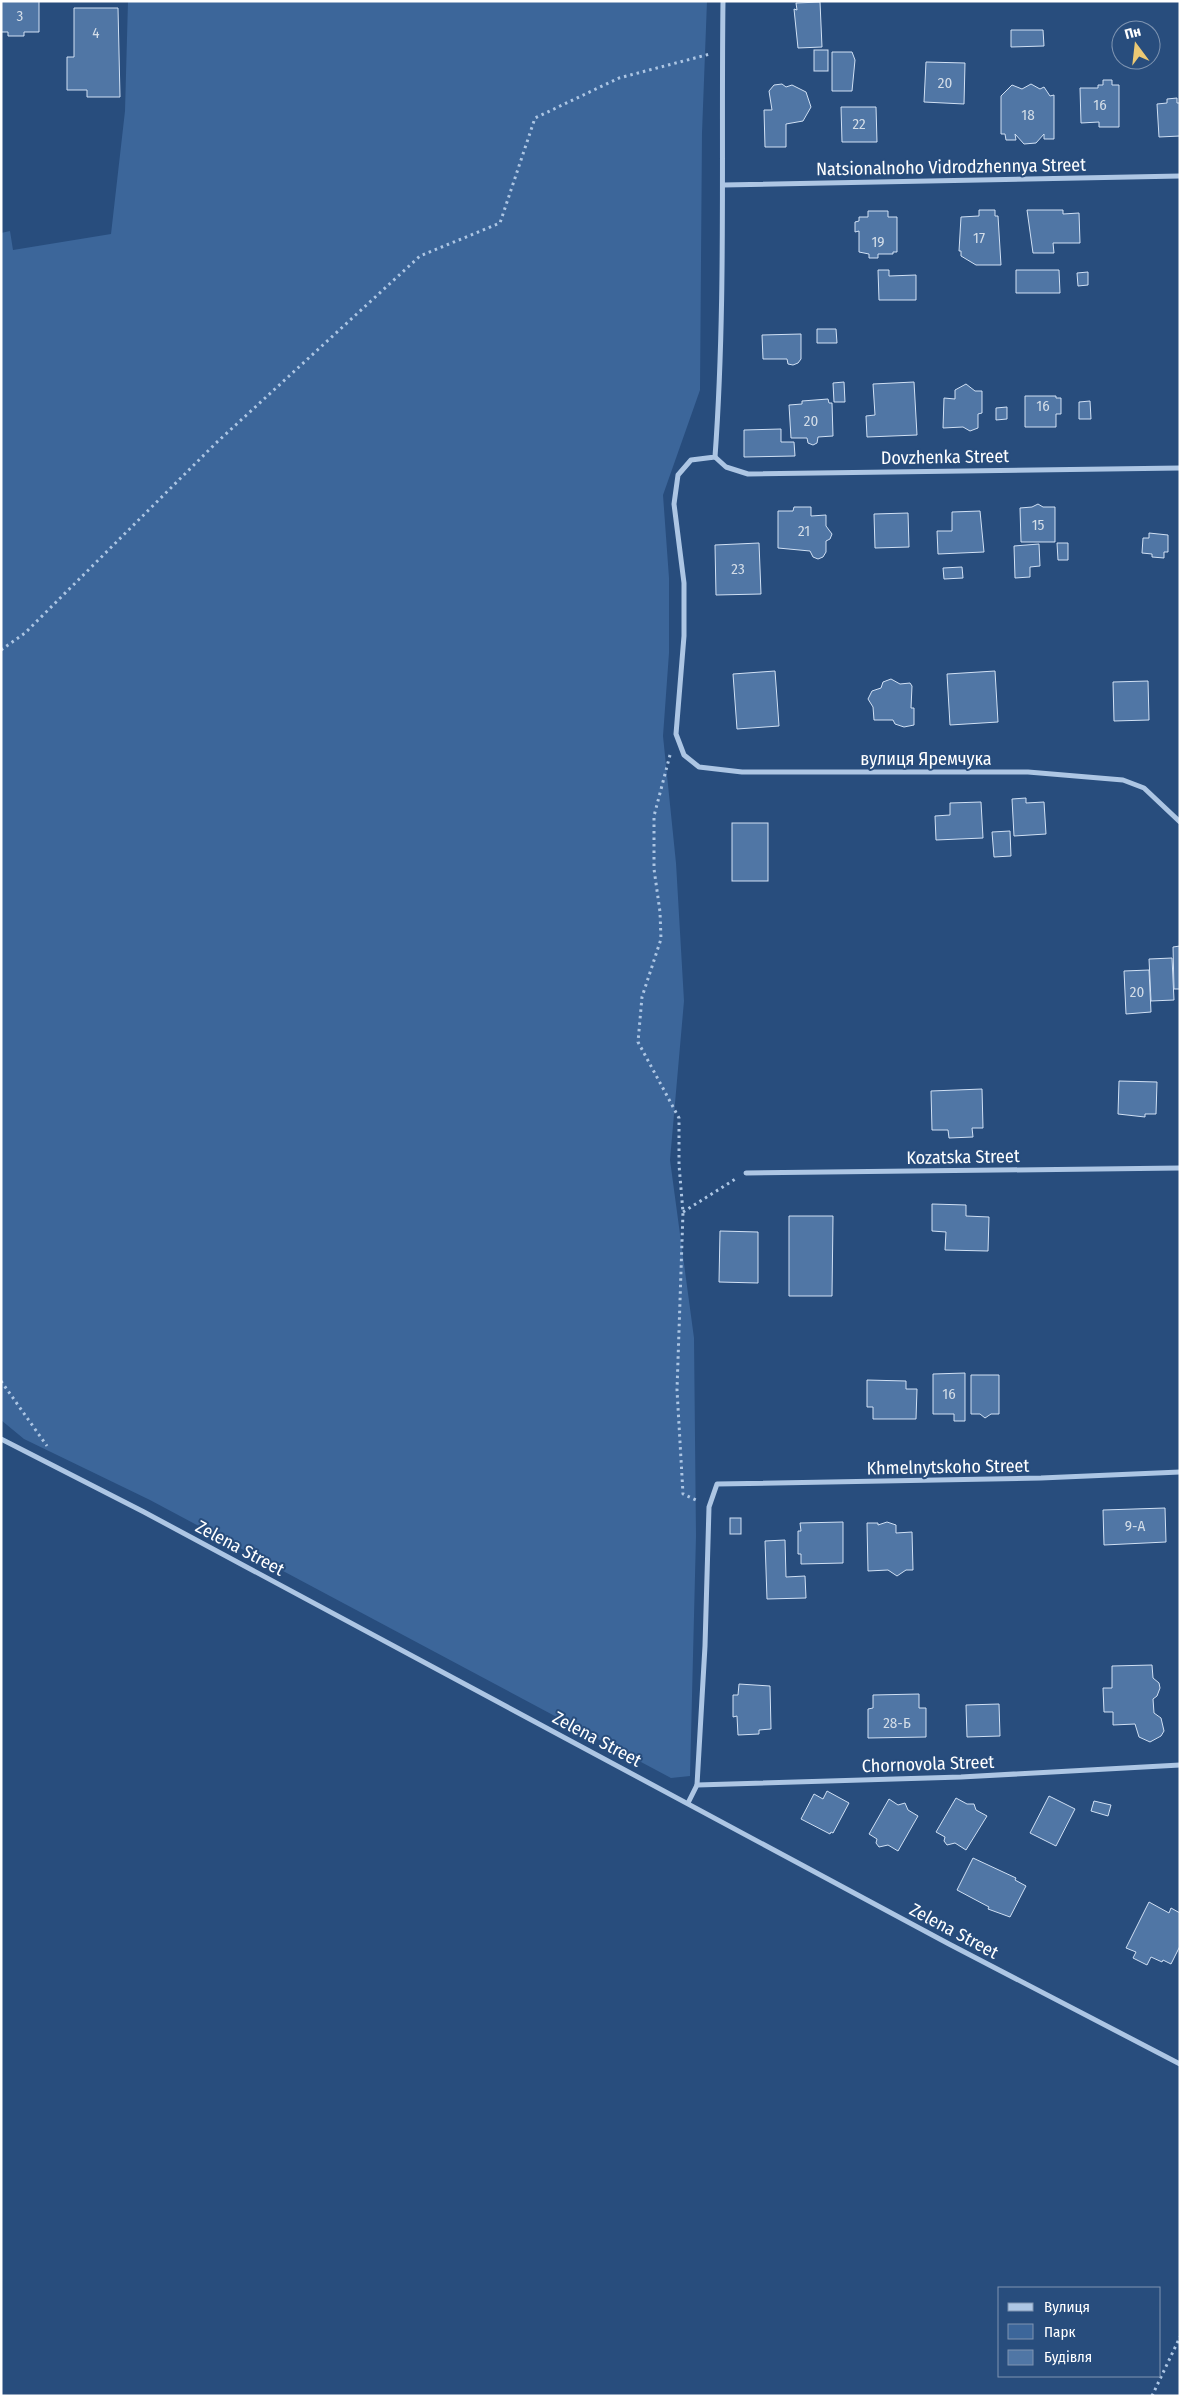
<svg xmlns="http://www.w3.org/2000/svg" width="1181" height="2397" font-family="'Fira Sans Condensed',sans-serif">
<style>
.green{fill:#3c669a}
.building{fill:#5076a5;stroke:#d0e0f4}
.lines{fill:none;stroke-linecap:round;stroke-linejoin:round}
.path{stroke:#adc6e4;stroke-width:3;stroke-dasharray:2.5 4;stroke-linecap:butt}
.minor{stroke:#adc6e4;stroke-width:5}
.labels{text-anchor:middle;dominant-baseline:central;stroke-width:4;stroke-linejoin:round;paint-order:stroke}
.number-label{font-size:15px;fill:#d3dde8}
.street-label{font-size:18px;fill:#fff;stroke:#284d7d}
</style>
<rect width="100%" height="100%" fill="#284d7d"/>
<path class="green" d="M128 1H707L702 133 700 390 663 495 669 578V653L663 736 676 863 684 1001 670 1160 694 1338 696 1536 690 1776 671 1778 150 1500 24 1439 1 1420V233L10 231 13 250 111 234 125 111Z"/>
<g class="building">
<path d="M1 1H39V32H24V36H8V32H1Z"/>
<path d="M820 2 822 47 798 48 794 9 797 10 796 3Z"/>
<path d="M74 8H118L120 97H87V90H67V57H74Z"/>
<path d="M1011 30H1043L1044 46 1011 47Z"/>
<rect x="814" y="50" width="14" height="21"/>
<path d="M832 52H852L855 60 852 91H832Z"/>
<path d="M926 62 965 63 964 104 924 102Z"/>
<path d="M1103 80H1112V85H1119V127H1099V122L1081 123 1080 88H1098V85H1103Z"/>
<path d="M782 84 786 87 792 85 806 92 811 107 803 121 786 124V147H765L764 110H772L769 91 774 85Z"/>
<path d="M1031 84 1040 89 1044 87 1050 96 1054 95V139H1044V134L1036 143 1024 144 1015 134 1016 140H1006L1005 134H1001V96L1012 85 1022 89Z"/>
<path d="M1177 98V103H1180V136L1159 137 1157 104 1167 103V99Z"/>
<path d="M841 107H876L877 142H842Z"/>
<path d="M979 210H995V216H998L1001 265H976L961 256V251H959L961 217 979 216Z"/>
<path d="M1027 210H1063V214L1079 213 1080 243H1053L1054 253H1033Z"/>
<path d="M868 211H888V217H897V252H893V254H878V258H869V254L859 252V231L855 232V222L859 221V217H868Z"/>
<path d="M878 270H889V276L916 275V300H879Z"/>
<path d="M1016 270H1059L1060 293H1016Z"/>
<path d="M1088 272V285L1078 286 1077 273Z"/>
<path d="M817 329H836L837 343H817Z"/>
<path d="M801 334V359L798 363 793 365 788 364 787 359H763L762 335Z"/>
<path d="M844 382 845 402H834L833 383Z"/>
<path d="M914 382 917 435 867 437 866 416 875 415 873 384Z"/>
<path d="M966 384 975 391H982V413L978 414V428L970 431 963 427 943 428 944 398 955 399V390Z"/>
<path d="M1025 396H1056V398H1061V414H1056V427H1025Z"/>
<path d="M828 399 829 403H832L833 436 818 437 817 443 813 445 808 443 807 438H791L789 405 802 404V401Z"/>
<path d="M1090 401 1091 419H1079V402Z"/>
<path d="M1007 407V419L996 420V408Z"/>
<path d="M781 429V442H794L795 456 744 457V430Z"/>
<path d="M1038 504 1043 507H1055V542H1021L1020 508 1032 507Z"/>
<path d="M794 507H811V516L826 515V526L832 534 830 539 826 541V552L823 557 818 559 813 557 810 551 778 548V511H793Z"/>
<path d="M980 511 984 552 938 554 937 531H952V512Z"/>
<path d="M908 513 909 547 875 548 874 514Z"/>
<path d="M1149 533 1168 535V552H1164V558L1152 557V554L1142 553 1143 538H1149Z"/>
<path d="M759 543 761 594 716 595 715 545Z"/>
<path d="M1057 543H1068V560H1058Z"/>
<path d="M1039 544 1040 566 1030 567V577L1015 578 1014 546Z"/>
<path d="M962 567 963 578 944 579 943 568Z"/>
<path d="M775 671 779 726 737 729 733 674Z"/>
<path d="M995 671 998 722 950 725 947 674Z"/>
<path d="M891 679 900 684 910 683 912 686 911 708H914V725L904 727 895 724 893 720H874L873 707 868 699 872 691 881 688 883 682Z"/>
<path d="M1148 681 1149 720 1114 721 1113 682Z"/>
<path d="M1026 798V803L1044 802 1046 834 1014 836 1012 799Z"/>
<path d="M981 802 983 838 936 840 935 816 950 815V803Z"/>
<rect x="732" y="823" width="36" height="58"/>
<path d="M1010 831 1011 856 994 857 992 832Z"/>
<path d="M1180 946V989H1174L1173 947Z"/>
<path d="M1172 958 1174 1000 1151 1001 1149 959Z"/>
<path d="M1149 970 1151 1012 1126 1014 1124 971Z"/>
<path d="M1119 1081 1157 1082 1156 1114H1145V1117L1118 1114Z"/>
<path d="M982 1089 983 1128H972L973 1137 949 1138 948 1130H932L931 1091Z"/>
<path d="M932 1204 966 1205V1216L989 1217 988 1251 945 1250 946 1232 932 1231Z"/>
<path d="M789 1216H833L832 1296H789Z"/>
<path d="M720 1231 758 1232V1283L719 1282Z"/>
<path d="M965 1373V1421H954V1414H933V1374Z"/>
<path d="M971 1375H999V1414H991L985 1418 980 1414H971Z"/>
<path d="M867 1380 906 1381V1389H917L916 1419H873V1407H867Z"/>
<path d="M1165 1508 1166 1542 1104 1545 1103 1510Z"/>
<rect x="730" y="1518" width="11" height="16"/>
<path d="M843 1522V1563L801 1564V1554H798V1531H801L800 1523Z"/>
<path d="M887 1522 896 1525V1533L912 1532 913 1570H906L897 1576 888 1570 868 1571 867 1523H878V1525Z"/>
<path d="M785 1540 786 1577 805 1576 806 1598 767 1599 765 1541Z"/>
<path d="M1152 1665 1153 1678 1159 1683 1160 1688 1157 1696 1153 1699 1154 1713 1161 1718 1164 1731 1161 1736 1150 1742 1139 1737 1135 1724 1113 1725V1712H1104L1103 1688H1112V1666Z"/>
<path d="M739 1684 770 1686 771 1729 759 1730V1734L738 1735 737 1716 733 1717V1695H738Z"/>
<path d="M919 1694V1708H926V1737L868 1738V1709L873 1708V1695Z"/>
<path d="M999 1704 1000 1736 967 1737 966 1705Z"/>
<path d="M827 1791 849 1803 833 1833 831 1832 830 1834 801 1819 814 1794 823 1799Z"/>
<path d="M1049 1796 1075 1809 1056 1846 1030 1833Z"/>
<path d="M956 1798 967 1804H974L976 1810 987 1816 966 1850 955 1843 947 1845 944 1841 945 1837 936 1832Z"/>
<path d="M889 1799 898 1805 905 1803 908 1810 918 1816 898 1851 888 1845 879 1847 876 1843 877 1839 869 1834Z"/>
<path d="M1094 1801 1111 1805 1108 1816 1091 1811Z"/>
<path d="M973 1858 1016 1878 1015 1880 1026 1886 1010 1917 988 1909 989 1907 957 1890Z"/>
<path d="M1149 1902 1169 1913 1171 1908 1180 1913V1946L1171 1964 1163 1960 1162 1962 1151 1957 1147 1965 1133 1958 1136 1952 1126 1948Z"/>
</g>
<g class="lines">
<g class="path">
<path d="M1 650 25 633 216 443 420 256 500 223 535 118 619 78 710 54"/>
<path d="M670 755 654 816V869L660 912 661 939 642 997 638 1042 679 1118V1165L683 1212 677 1390 683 1494 698 1501"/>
<path d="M683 1212 737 1178"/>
<path d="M1 1381 47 1446"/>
<path d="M1152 2396 1180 2337"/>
</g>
<g class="minor">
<path d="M723 1C721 153 726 305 715 457L691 460 678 475 674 504 684 583V636L676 734 684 755 699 767 742 772H1028L1123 780 1144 788 1180 822"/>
<path d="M723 185 1180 176"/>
<path d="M715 457 726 467 748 474 1180 468"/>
<path d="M746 1173 1180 1168"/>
<path d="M1 1439 144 1512 949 1944 1180 2064"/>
<path d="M697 1785 705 1646 709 1507 717 1484 1041 1478 1180 1472"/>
<path d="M688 1803 697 1785 961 1777 1180 1765"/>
</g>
</g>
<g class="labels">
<g class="number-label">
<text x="20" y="16">3</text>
<text x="96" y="33">4</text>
<text x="945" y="83">20</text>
<text x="1100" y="105">16</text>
<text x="1028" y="115">18</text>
<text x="859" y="124">22</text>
<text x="979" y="238">17</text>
<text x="878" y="242">19</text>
<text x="1043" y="406">16</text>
<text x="811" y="421">20</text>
<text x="1038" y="525">15</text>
<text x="804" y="531">21</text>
<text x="738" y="569">23</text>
<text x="1137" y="992">20</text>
<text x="949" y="1394">16</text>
<text x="1135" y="1526">9-А</text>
<text x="897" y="1723">28-Б</text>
</g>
<g class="street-label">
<text transform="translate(951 167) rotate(-1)">Natsionalnoho Vidrodzhennya Street</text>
<text transform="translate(945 457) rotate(-1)">Dovzhenka Street</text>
<text x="926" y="759">вулиця Яремчука</text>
<text transform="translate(963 1157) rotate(-1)">Kozatska Street</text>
<text transform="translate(948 1467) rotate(-1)">Khmelnytskoho Street</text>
<text transform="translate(240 1548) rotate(28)">Zelena Street</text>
<text transform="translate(597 1739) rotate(28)">Zelena Street</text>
<text transform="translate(928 1764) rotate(-2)">Chornovola Street</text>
<text transform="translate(954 1931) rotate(28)">Zelena Street</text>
</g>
</g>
<rect width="1181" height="2397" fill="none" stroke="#ffffff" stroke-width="5"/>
<rect x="998" y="2287" width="162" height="90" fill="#284d7d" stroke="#7e94b1"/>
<rect x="1008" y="2303" width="25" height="8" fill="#adc6e4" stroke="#7e94b1"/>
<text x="1044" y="2312" font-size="15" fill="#ffffff">Вулиця</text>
<rect x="1008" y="2324" width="25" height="15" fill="#3c669a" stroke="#7e94b1"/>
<text x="1044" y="2337" font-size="15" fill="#ffffff">Парк</text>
<rect x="1008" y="2350" width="25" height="15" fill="#5076a5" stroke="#7e94b1"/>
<text x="1044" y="2362" font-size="15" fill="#ffffff">Будівля</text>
<g transform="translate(1136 45) rotate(345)"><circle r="24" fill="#284d7d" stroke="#7e94b1"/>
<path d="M0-4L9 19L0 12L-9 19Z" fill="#ecc974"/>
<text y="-8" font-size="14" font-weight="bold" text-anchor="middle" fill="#ffffff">Пн</text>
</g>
</svg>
